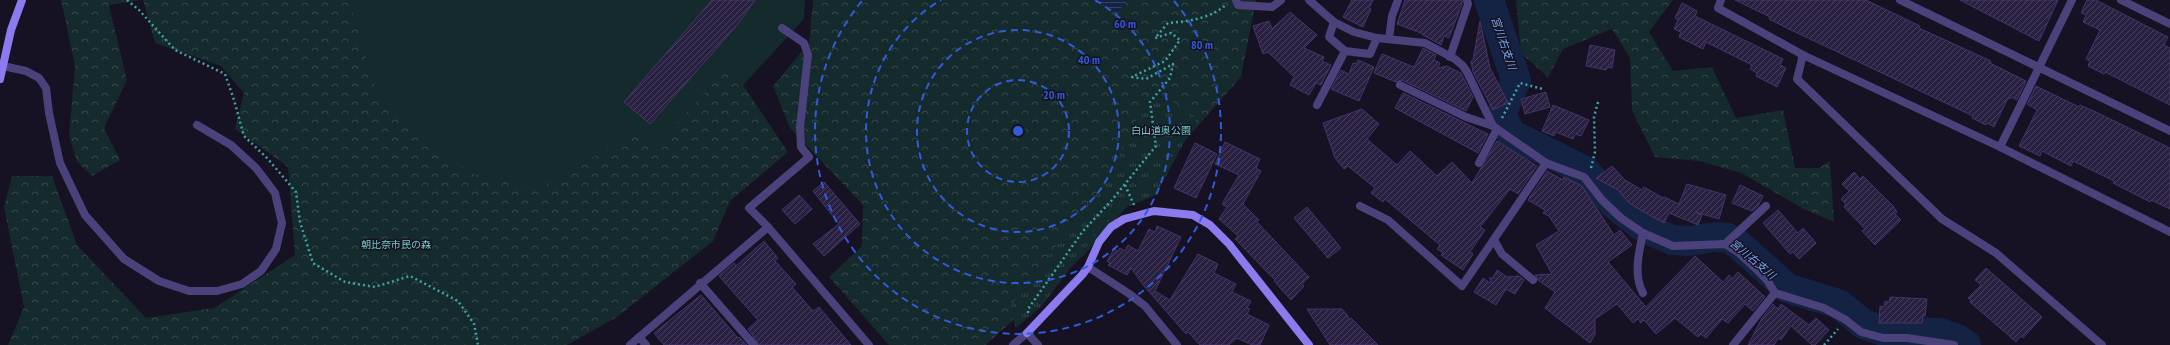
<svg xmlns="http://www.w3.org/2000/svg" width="2170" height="345" font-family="'PT Sans Narrow','Noto Sans JP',sans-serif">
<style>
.grass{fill:#152a2c}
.forest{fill:url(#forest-crowns)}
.park{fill:url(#park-tufts)}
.water{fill:url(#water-rules)}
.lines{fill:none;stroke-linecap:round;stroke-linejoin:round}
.river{stroke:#142244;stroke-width:30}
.building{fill:url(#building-hatch);stroke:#45346b}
.path{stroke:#3ea3a8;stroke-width:2.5;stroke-dasharray:2 3;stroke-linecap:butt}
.lane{stroke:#4b427c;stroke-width:8}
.street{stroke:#4b427c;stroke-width:8}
.secondary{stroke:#8b7bef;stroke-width:8}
.ring{fill:none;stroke:#305cdb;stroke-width:2;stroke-dasharray:7 5}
.labels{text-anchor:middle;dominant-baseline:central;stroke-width:3;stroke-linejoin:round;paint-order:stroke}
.park-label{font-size:10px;fill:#6dd2c4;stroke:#161123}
.water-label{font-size:11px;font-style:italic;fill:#73a7ee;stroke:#161123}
.centre{fill:#305cdb;stroke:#161123;stroke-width:2}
.ring-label{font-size:12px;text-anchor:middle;font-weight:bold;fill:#305cdb;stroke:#161123;stroke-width:3;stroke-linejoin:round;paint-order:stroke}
</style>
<defs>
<pattern id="forest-crowns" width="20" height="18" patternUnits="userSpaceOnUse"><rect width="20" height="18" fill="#152a2c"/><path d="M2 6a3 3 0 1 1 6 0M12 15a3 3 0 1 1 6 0" fill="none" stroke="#37484c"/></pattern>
<pattern id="park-tufts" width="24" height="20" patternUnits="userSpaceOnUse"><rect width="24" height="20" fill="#152a2c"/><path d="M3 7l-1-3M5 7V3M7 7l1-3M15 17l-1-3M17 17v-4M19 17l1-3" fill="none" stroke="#37484c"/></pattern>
<pattern id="water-rules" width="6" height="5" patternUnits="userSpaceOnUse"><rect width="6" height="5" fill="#142244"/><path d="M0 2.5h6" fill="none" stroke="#364160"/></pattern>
<pattern id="building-hatch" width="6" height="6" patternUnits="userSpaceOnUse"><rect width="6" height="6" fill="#2a2042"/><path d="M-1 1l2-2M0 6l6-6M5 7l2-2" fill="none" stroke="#49405e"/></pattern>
</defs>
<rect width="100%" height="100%" fill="#161123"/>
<path class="grass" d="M279 0H805L804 19 561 283Z"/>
<g class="forest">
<path d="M61 0H141L109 5 127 80 104 128 120 160 92 176 77 162 69 135 75 66Z"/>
<path d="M143 0H350V5L377 93 448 158 473 174 537 189 632 135 658 143 726 70 737 76 788 152 730 201 713 241 617 317 567 345H8L24 307 4 207 12 176H52L77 245 146 318 214 308 295 255 288 167 235 129 244 93 221 66 155 43Z"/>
<path d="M813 0H1256L1241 77 1087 252 986 345H889L829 277 862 246 863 205 790 128 773 86 809 43Z"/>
<path d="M1516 0H1673L1649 32 1673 71 1712 67 1736 118 1783 110 1795 168H1819L1830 161 1834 222 1804 209 1741 173 1699 161 1655 157 1632 110 1630 58 1612 29 1563 49 1548 77 1521 53Z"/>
</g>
<path class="park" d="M1151 87 1197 118 1156 195 1127 207 1106 221 1041 307 1016 328 1010 307 1112 172Z"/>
<path class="water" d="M1091 0H1128L1117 13Z"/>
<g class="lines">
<path class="river" d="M1489 0 1516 80 1501 114 1511 134 1585 171 1614 204 1643 227 1672 240 1690 241 1714 237 1728 238 1738 244 1787 288 1839 304 1863 324 1883 331 1940 333 1957 339 1966 345"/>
</g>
<g class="building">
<path d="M712 0H755L737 25 650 124 624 102Z"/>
<path d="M1352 0H1373L1369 8 1371 9 1363 27 1343 17Z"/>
<path d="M1405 0H1462V4L1449 38 1444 36 1441 45 1423 35V34L1397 24Z"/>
<path d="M1735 0H1866L1920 26 1919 28 1991 61 1990 63 2026 81 2017 100 2011 97 2010 99 2008 98 1994 127 1987 123 1986 125 1972 118 1973 116 1791 30 1769 19 1770 17Z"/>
<path d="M1960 0H2058L2039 41Z"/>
<path d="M2087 0H2096L2168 37 2164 45 2170 48V105L2105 72 2104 74 2088 66 2090 61 2086 59 2100 30 2083 22 2086 15 2081 13Z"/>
<path d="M1682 3 1697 11 1695 16 1783 59 1780 65 1786 68 1777 87 1756 76 1757 73 1750 69 1752 65 1706 42 1703 49 1679 37 1681 32 1674 29 1678 20 1675 18Z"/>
<path d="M1290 12 1317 35 1304 48 1324 57 1322 61 1331 65 1321 85 1316 83 1309 95 1290 85 1294 77 1268 52 1263 54 1253 26 1269 21 1272 29Z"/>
<path d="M1480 21 1490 68 1508 103 1493 110 1473 72 1471 61 1473 60Z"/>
<path d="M1590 45 1615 50 1612 68 1607 67 1606 70 1586 66Z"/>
<path d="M1423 48 1436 55 1434 60 1440 63 1438 68 1447 66 1461 73 1473 97 1466 111 1402 80 1396 82 1374 73 1382 54 1414 67Z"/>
<path d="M1358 60 1374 67 1359 101 1331 89 1341 70 1349 74 1353 63 1356 64Z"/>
<path d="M2036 86 2079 107 2080 105 2098 113 2170 148V209L2151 200 2150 202 2113 183 2114 181 2073 161 2071 166 2042 151 2040 156 2019 146 2037 110 2027 104Z"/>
<path d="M1546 92 1550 107 1525 114 1521 99Z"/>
<path d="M1403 93 1488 134 1478 153 1395 108Z"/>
<path d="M1553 105 1589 120 1581 136 1575 134 1573 139 1556 132 1554 136 1542 131Z"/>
<path d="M1362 109 1379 124 1367 139 1397 165 1410 151 1437 176 1452 162 1472 183 1497 141 1537 166 1518 194 1510 189 1480 227 1485 230 1470 252 1473 254 1463 270 1441 255 1443 253 1437 249 1440 245 1416 225 1385 199 1383 202 1371 193 1375 188 1348 166 1344 169 1335 158 1323 123Z"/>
<path d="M1225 142 1260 159 1256 168 1261 171 1243 204 1259 220 1257 222 1309 277 1302 284 1304 286 1291 300 1274 281 1275 280 1235 239 1238 236 1219 219 1227 207 1222 204 1239 175 1215 164Z"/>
<path d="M1195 143 1217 154 1196 198 1174 188Z"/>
<path d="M1612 166 1625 180 1642 190 1644 187 1663 198 1664 197 1679 204 1687 184 1726 195 1719 219 1695 212 1702 215 1698 225 1669 213 1664 223 1651 216 1629 203 1618 190 1596 178Z"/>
<path d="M1547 171 1563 180 1564 177 1582 186 1614 235 1620 230 1632 245 1608 262 1646 307 1695 256 1723 282 1729 275 1732 279 1738 272 1765 297 1753 311 1745 304 1728 323 1722 319 1706 338 1701 334 1698 337 1675 318 1656 334 1644 320 1641 323 1638 319 1633 323 1617 304 1595 319V334L1590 343 1545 308 1555 292 1538 280 1535 275 1552 274 1536 245 1559 231 1549 216 1543 213 1545 210 1528 200Z"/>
<path d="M1854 172 1860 179 1863 176 1893 206 1897 212 1895 214 1901 220 1875 245 1862 231 1865 229 1844 207 1846 204 1841 199 1849 191 1842 184Z"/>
<path d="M824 182 860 224 824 256 813 244 839 224 813 191Z"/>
<path d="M1740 185 1763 196 1758 206 1752 211 1732 203Z"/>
<path d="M799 195 812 209 795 224 782 210Z"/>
<path d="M1307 207 1341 248 1328 258 1294 218Z"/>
<path d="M1778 210 1798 233 1803 228 1816 243 1799 259 1793 252 1790 254 1763 223Z"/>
<path d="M1157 226 1181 237 1155 291 1170 300 1198 254 1218 264 1214 273 1236 284 1232 292 1251 301 1247 308 1250 309 1247 314 1269 325 1260 345H1252L1237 338 1229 345H1200L1188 332 1186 334 1144 286 1131 268 1127 275 1108 265 1110 263 1107 261 1114 249 1118 251 1120 248 1125 251 1128 245 1138 251 1149 229 1155 232Z"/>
<path d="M764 241 778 258 775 261 796 284 792 287 813 311 819 307 851 345H759L748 329 758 320 719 276 734 263 736 266Z"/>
<path d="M1986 268 2042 317 2023 338 2021 336 2016 342 1970 302 1972 301 1968 298 1981 285 1975 280Z"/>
<path d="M1497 270 1507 277 1519 276 1524 280 1515 294 1506 289 1496 305 1474 292 1483 278 1490 283 1491 280 1489 278H1493Z"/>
<path d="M701 295 738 338 739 337 747 345H664L654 333Z"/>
<path d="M1890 297 1927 299 1925 316H1923L1922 323H1879L1880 306 1884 307 1885 301 1889 302Z"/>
<path d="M1773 304 1778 309 1781 304 1809 325 1816 318 1829 330 1815 345H1812L1791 326 1781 340 1778 338 1774 345H1748L1762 318Z"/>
<path d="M1307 309H1342L1348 316 1349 320 1351 318 1378 345H1330Z"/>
</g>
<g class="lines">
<g class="path">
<path d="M127 0 139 10 175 50 225 74 234 100 244 136 267 158 296 192 300 222 313 263 345 282 375 287 410 276 458 301 474 324 478 345"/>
<path d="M1502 118 1520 83 1543 89"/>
<path d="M1591 168 1595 152 1594 117 1598 102"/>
<path d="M1125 185 1134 205"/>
<path d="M1028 313V309L1083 231 1112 200 1156 146 1150 102 1170 78 1173 64 1146 79 1132 77 1165 61 1180 40 1171 33 1155 38 1168 23C1189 21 1209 19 1226 5"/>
<path d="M1824 345 1838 329"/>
</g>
<g class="lane">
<path d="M1236 0 1238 5 1272 7 1281 0"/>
<path d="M3 66 26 71 39 78 46 88 49 113 60 163 85 215 124 259 159 281 189 291H217L242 284 261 271 276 249 282 223 275 193 256 168 231 145 197 125"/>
<path d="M1479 163 1497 129"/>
<path d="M1725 244 1766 206"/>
</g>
<g class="street">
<path d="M1309 0 1334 22 1354 32 1377 38 1425 43 1455 59 1463 66 1467 72 1493 126 1546 163 1584 177 1602 200 1621 218 1643 233 1673 246 1725 244 1739 253 1753 266 1767 280 1775 293 1824 308 1846 320 1861 332 1883 338H1907L1954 345"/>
<path d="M1721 0 1718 8 1803 55 2000 147 2170 232"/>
<path d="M1900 0 2170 131"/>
<path d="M2121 0 2170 24"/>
<path d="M1334 22 1329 37 1345 51"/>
<path d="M1389 39 1392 16 1398 0"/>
<path d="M1803 55 1797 79 1942 219 1996 253 2102 345"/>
<path d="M1450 57 1468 4 1467 0"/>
<path d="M1400 85 1466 117 1493 126"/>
<path d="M1317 105 1345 51 1370 54 1377 38"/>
<path d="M2000 147 2072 0"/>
<path d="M1360 206 1388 220 1462 286 1546 163"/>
<path d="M768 227 749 208 809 157 801 147 800 127 808 55 804 43 782 28"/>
<path d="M1643 233C1639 252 1633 275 1643 293"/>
<path d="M1494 240 1502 254 1533 280"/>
<path d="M1088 267 1128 293 1145 306 1177 345"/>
<path d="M700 283 754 345"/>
<path d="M639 337 646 345"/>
<path d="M630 345 768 227 869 345"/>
<path d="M1013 345 1027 333 1038 345"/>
<path d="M1733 345 1775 293"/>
</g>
<g class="secondary">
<path d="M0 79 11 30 22 0"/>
<path d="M1027 333 1082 275 1088 267 1099 242 1111 227 1124 219 1154 211 1193 215 1210 225 1229 244 1309 345"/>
</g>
</g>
<g class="ring">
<circle cx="1018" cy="131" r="51"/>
<circle cx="1018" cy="131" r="101"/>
<path d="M1095 0A152 152 0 1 1 941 0"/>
<path d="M1174 1A203 203 0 1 1 862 1"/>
</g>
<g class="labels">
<g class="park-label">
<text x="1161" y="130">白山道奥公園</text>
<text x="396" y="244">朝比奈市民の森</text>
</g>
<g class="water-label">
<text transform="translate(1504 43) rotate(71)">宮川右支川</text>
<text transform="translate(1753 259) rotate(40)">宮川右支川</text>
</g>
</g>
<circle cx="1018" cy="131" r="6" class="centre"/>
<g class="ring-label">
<text x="1125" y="28">60 m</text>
<text x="1202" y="49">80 m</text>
<text x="1089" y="64">40 m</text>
<text x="1054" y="99">20 m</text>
</g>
</svg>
